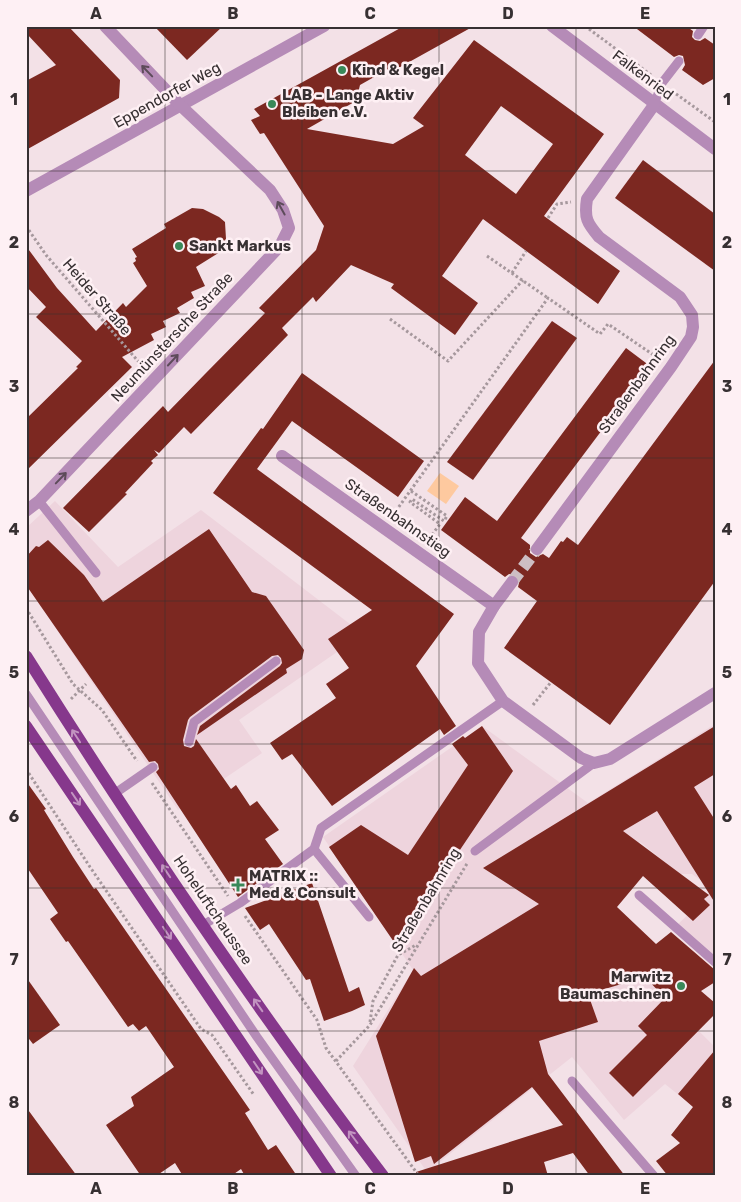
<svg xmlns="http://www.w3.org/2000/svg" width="741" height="1202" font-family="Rubik,sans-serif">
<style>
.built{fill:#eed4dd}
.green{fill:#fec99f}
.building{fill:#7c2821;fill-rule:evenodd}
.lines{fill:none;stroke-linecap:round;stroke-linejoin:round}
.minor-tunnel{stroke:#cdbec3;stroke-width:12;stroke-dasharray:12 6;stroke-linecap:butt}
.path{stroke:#a6989d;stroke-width:3;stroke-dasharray:2.5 2.5;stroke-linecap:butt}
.service{stroke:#b58bb7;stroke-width:9}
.pedestrian{stroke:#b58bb7;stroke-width:12}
.minor{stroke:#b58bb7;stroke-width:12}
.primary{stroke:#86388c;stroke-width:12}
.oneway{stroke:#5d4b5a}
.oneway2{stroke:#c294c0}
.grid{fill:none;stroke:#373032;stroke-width:1;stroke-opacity:0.55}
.poi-dot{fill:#398959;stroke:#fef0f4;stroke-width:2}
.labels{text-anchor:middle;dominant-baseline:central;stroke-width:5;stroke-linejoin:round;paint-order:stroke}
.poi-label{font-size:15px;font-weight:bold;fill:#373032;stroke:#fef0f4;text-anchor:start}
.street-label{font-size:15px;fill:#373032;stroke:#fef0f4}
.neatline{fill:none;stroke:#373032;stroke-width:2}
.grid-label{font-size:16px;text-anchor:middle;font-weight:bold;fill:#373032}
</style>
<rect width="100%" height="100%" fill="#f3e1e7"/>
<g class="built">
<path d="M55 501 118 567 201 510 363 634 239 720 262 753 178 810 26 584V528Z"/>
<path d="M715 724V957L677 925 714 890 692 874H680L640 842 560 894 715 1047V1124L665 1084 624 1120 572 1057 427 1172 353 1066 413 970 323 837 482 726 588 803Z"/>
</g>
<path class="green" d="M440 473 459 486 446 504 427 491Z"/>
<g class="building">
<path d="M26 26H68L120 80 119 98 26 150V81L56 65 26 33Z"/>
<path d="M154 26H223L187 60Z"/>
<path d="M404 26H474L384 76 383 72 360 85 356 101 307 129 393 144 424 126 413 118 474 40 604 134 544 216 620 271 598 304 483 219 442 276 478 303 455 335 391 288 394 284 351 265 316 302 313 297 282 328 288 335 191 434 184 427 159 453 154 450 158 455 151 461 153 463 125 493 127 494 89 532 63 508 163 406 168 412 205 374 265 313 259 308 316 250 324 226 264 133 260 134 251 120 260 116 254 109ZM501 106 553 144 516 194 465 155Z"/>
<path d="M633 26H686L693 31 692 37 695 40 700 41 705 38 715 45V78L703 85 682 70 685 65 683 56 679 55 674 57Z"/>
<path d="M643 160 715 214V271L615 198Z"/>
<path d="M192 208 203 209 219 217 225 222 226 239 220 252 196 267 205 286 191 292 194 298 177 308 180 313 163 321 166 327 151 334 154 340 122 357 132 367 26 471V419L78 368 76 367 82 361 36 317 46 307 26 286V246L57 288 96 331 123 303 126 307 147 286 133 263 136 261 135 258 137 257 132 249 166 228 164 224Z"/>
<path d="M552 321 577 338 473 480 447 462Z"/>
<path d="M626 348 650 366 521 538 530 545V553L536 557 543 554 549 558 561 541 563 542 567 537 578 545 715 360V581L610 725 504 648 537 601 518 587 520 579 516 575 509 574 505 577 441 530 465 497 497 521Z"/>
<path d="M302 373 424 461 398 497 292 421 257 469 454 614 416 666 456 726 444 735 440 729 332 806 292 754 282 760 270 743 336 698 326 684 349 668 328 639 372 610 213 493 261 428 263 429Z"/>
<path d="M209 529 252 592 266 596 304 650 302 659 286 669 287 673 197 735 200 726 280 666 282 663 281 658 278 655 272 656 190 717 188 720 183 740 184 746 191 748 194 746 196 739 231 789 236 785 250 806 257 801 279 830 265 839 283 864 238 897 156 772 159 769 158 764 155 761 149 762 26 585V557L36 546 39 547 48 540 84 575 103 602Z"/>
<path d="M482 726 513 771 396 945 329 847 361 825 408 855 468 765 452 744 463 736 465 738Z"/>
<path d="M715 726V774L694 787 715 820V903L657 811 623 831 709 895 704 899 710 905 693 921 643 876 617 907 656 944 671 932 715 970V982L701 991 715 1003V1014L633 1097 609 1073 647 1035 638 1026 665 998 645 977 588 994 598 1022 539 1041 548 1074 625 1176H590L573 1153 544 1162 548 1176H417L416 1172 563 1125 532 1087 434 1164 431 1156 415 1162 376 1036 414 968 421 976 539 904 483 868Z"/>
<path d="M26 781 46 809 44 810 73 857 94 889 96 888 250 1110 245 1113 268 1150 276 1145 297 1176H245L241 1169 231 1176H183L175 1163 156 1176H141L106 1125 134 1106 131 1097 174 1067 146 1026 139 1031 133 1024 128 1027 68 941 66 942 50 919 58 913 26 866Z"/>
<path d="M312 883 349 992 359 987 365 1005 352 1011 324 1021 310 979 306 980 269 924 260 930 245 908Z"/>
<path d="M26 977 60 1025 33 1044 26 1035Z"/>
<path d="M715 1050V1176H668L656 1161 680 1143 671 1135 693 1107 678 1094Z"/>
<path d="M26 1107 45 1133 77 1176H26Z"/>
</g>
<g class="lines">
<path class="minor-tunnel" d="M512 582 537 549"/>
<g class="path">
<path d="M585 26 651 75"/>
<path d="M672 91 715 122"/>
<path d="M548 218 557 204 571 202"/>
<path d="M26 226 46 255 144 368"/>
<path d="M487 256 548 298"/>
<path d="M512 273 526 251"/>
<path d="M390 319 448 361 523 280"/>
<path d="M411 491 447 516 444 521 412 499 410 502 440 524 428 540"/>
<path d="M393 515 548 298 600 334 608 324 658 358"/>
<path d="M26 608 73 684 102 710 137 761"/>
<path d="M71 699 86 684"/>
<path d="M533 705 551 682"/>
<path d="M26 769 90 867 201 1029 212 1035 254 1095"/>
<path d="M152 783 228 896"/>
<path d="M245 916 317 1020 326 1048 419 1176"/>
<path d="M370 1022 373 1001 398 955 416 945"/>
<path d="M336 1061 370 1025 468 862"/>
</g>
<g class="service">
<path d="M698 35 704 26"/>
<path d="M654 105 662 83 679 61"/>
<path d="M39 501 96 573"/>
<path d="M26 694 257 1037 356 1176"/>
<path d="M189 742 194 722 276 661"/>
<path d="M114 794 153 767"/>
<path d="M314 849 369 917"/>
<path d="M475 851 594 763"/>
<path d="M639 895 715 962"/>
<path d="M203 925 240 903 314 849 321 828 503 701"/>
<path d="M572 1081 654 1176"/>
</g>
<path class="pedestrian" d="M282 456 494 606"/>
<g class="minor">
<path d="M552 26 715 149"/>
<path d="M26 191 324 26"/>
<path d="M26 511 39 501 280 246 289 228 283 210 270 190 181 106 105 26"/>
<path d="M537 549 671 367 691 337 693 327 692 315 680 297 599 237C587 223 584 218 587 199L654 105"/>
<path d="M512 582 494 606 479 632 478 663 503 701 581 758 594 763 610 759 715 693"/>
</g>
<g class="primary">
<path d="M26 656C138 834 256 1009 383 1176"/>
<path d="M26 726 331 1176"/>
</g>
</g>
<defs><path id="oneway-shaft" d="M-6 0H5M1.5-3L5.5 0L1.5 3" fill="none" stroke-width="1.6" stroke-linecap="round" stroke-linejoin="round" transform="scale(1.25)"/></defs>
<g class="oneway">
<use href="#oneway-shaft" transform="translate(147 71) rotate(-134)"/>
<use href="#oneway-shaft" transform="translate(281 208) rotate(-119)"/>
<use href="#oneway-shaft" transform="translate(173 360) rotate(-47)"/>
<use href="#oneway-shaft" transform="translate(61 478) rotate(-46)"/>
</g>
<g class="oneway2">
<use href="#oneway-shaft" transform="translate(76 736) rotate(-123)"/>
<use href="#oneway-shaft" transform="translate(76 799) rotate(56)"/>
<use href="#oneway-shaft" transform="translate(166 871) rotate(-124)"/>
<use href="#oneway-shaft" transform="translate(167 933) rotate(56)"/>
<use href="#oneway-shaft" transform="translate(258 1005) rotate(-125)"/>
<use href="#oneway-shaft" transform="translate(258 1068) rotate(56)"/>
<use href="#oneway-shaft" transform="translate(353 1137) rotate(-127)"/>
</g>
<path class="grid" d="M165 26V1176M302 26V1176M439 26V1176M576 26V1176M26 171H715M26 314H715M26 458H715M26 601H715M26 744H715M26 888H715M26 1031H715"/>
<g class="poi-dot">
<circle cx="342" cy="70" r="5"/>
<circle cx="272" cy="104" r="5"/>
<circle cx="179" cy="246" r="5"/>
<path d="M235.5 877.5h5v5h5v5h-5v5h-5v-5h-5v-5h5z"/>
<circle cx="681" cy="986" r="5"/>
</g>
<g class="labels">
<g class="poi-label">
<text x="352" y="70">Kind &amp; Kegel</text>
<text x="282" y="95">LAB - Lange Aktiv<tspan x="282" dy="17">Bleiben e.V.</tspan></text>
<text x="189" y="246">Sankt Markus</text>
<text x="249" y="876">MATRIX ::<tspan x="249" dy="17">Med &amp; Consult</tspan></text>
<text x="671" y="977" text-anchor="end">Marwitz<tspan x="671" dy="17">Baumaschinen</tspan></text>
</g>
<g class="street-label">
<text transform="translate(643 75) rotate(37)">Falkenried</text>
<text transform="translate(167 95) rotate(-29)">Eppendorfer Weg</text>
<text transform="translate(97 297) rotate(49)">Heider Straße</text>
<text transform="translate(172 337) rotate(-47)">Neumünstersche Straße</text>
<text transform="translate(637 384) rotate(-54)">Straßenbahnring</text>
<text transform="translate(398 518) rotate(35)">Straßenbahnstieg</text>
<text transform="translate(426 900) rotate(-59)">Straßenbahnring</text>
<text transform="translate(213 910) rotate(56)">Hoheluftchaussee</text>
</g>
</g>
<rect width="741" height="1202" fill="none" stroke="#fef0f4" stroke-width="55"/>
<rect x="28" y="28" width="686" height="1146" class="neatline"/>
<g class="grid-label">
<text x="96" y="19">A</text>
<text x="233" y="19">B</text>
<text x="370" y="19">C</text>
<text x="508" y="19">D</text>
<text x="645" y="19">E</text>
<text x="14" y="105">1</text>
<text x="727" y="105">1</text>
<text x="14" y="248">2</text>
<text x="727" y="248">2</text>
<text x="14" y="392">3</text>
<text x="727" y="392">3</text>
<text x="14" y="535">4</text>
<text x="727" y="535">4</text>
<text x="14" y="678">5</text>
<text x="727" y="678">5</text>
<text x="14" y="822">6</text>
<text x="727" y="822">6</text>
<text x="14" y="965">7</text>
<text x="727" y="965">7</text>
<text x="14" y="1108">8</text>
<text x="727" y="1108">8</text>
<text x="96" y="1194">A</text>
<text x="233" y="1194">B</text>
<text x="370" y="1194">C</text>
<text x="508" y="1194">D</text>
<text x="645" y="1194">E</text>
</g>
</svg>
